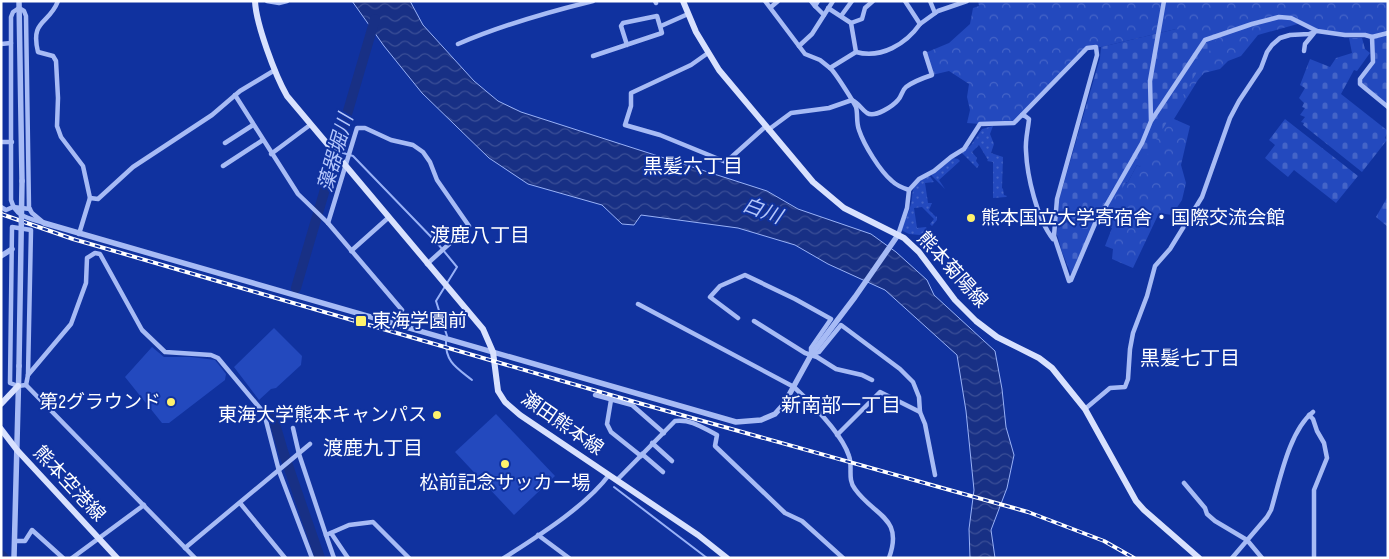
<svg xmlns="http://www.w3.org/2000/svg" width="1389" height="559" font-family="'Sofia Sans Condensed','Noto Sans JP',sans-serif">
<style>
.grass{fill:url(#grass-dots)}
.forest{fill:url(#forest-crowns)}
.cemetery{fill:url(#cemetery-stones)}
.pitch{fill:#2349be}
.water{fill:url(#water-waves);stroke:#99b2f8}
.lines{fill:none;stroke-linecap:round;stroke-linejoin:round}
.stream{stroke:#99b2f8;stroke-width:2}
.river{stroke:#183085;stroke-width:10}
.minor{stroke:#a7bbf5;stroke-width:4.5}
.tertiary{stroke:#a7bbf5;stroke-width:5.5}
.secondary{stroke:#d8e1fe;stroke-width:6}
.rail-casing{stroke:#fff;stroke-width:4}
.rail{stroke:#10329f;stroke-width:2;stroke-dasharray:5.5;stroke-linecap:butt}
.tertiary-bridge{stroke:#a7bbf5;stroke-width:5.5}
.poi-dot{fill:#fff26c;stroke:#10329f;stroke-width:2}
.labels{text-anchor:middle;dominant-baseline:central;stroke-width:4;stroke-linejoin:round;paint-order:stroke}
.poi-label{font-size:19px;fill:#fff;stroke:#10329f;text-anchor:start}
.street-label{font-size:19px;fill:#fff;stroke:#10329f}
.water-label{font-size:20px;font-style:italic;fill:#b4c6fb;stroke:#10329f}
.neighbourhood-label{font-size:20px;fill:#fff;stroke:#10329f}
</style>
<defs>
<pattern id="grass-dots" width="8" height="8" patternUnits="userSpaceOnUse" patternTransform="scale(1.25)"><rect width="8" height="8" fill="#2349be"/><path d="M2 2h.1M6 6h.1" fill="none" stroke="#4464c8" stroke-width="1.8" stroke-linecap="round"/></pattern>
<pattern id="forest-crowns" width="20" height="18" patternUnits="userSpaceOnUse" patternTransform="scale(1.25)"><rect width="20" height="18" fill="#2349be"/><path d="M2 6a3 3 0 1 1 6 0M12 15a3 3 0 1 1 6 0" fill="none" stroke="#4464c8"/></pattern>
<pattern id="cemetery-stones" width="16" height="16" patternUnits="userSpaceOnUse" patternTransform="scale(1.25)"><rect width="16" height="16" fill="#2349be"/><path d="M2 7V4a2 2 0 0 1 4 0v3zM10 15v-3a2 2 0 0 1 4 0v3z" fill="#4464c8"/></pattern>
<pattern id="water-waves" width="16" height="10" patternUnits="userSpaceOnUse" patternTransform="scale(1.25)"><rect width="16" height="10" fill="#183085"/><path d="M0 5q4-4 8 0t8 0" fill="none" stroke="#3b4f97"/></pattern>
</defs>
<rect width="100%" height="100%" fill="#10329f"/>
<g class="grass">
<path d="M993 126 990 134 994 144 991 153 1003 157 1002 188 1003 189 1004 195 1007 196 1006 197 993 198V162L987 161 988 160 979 145 972 152 977 158 976 161 979 165 977 168 962 153 971 145 982 129Z"/>
<path d="M953 158 958 159 960 161 939 180 945 189 931 175Z"/>
<path d="M929 175 934 182 925 183 928 203H932L929 210 936 217 937 216V220L932 226 930 224 934 219 922 207 914 208 917 228 926 227 927 230 920 235 909 234 899 229C902 223 907 217 909 211 916 192 906 188 929 175Z"/>
</g>
<path class="forest" d="M978 1H1388V33L1372 37 1317 31 1301 23 1258 35 1241 56 1228 61 1220 69 1204 73 1198 80 1174 119 1190 126 1181 165 1186 183 1182 200 1172 215 1159 213 1133 268 1112 259 1113 249 1105 246 1112 228 1097 219 1114 186 1128 182 1137 165 1140 167 1176 29 1101 47 1087 48 1014 123 980 124 967 123 970 110 967 97 969 84 949 71 932 75 925 53 949 43 970 24 973 8 979 6Z"/>
<g class="cemetery">
<path d="M1176 29 1219 35 1140 167 1137 165 1128 182H1126L1121 190 1114 186 1082 249 1071 274 1062 252 1057 234 1059 200 1100 58 1101 47Z"/>
<path d="M1388 33V107L1360 84 1373 62 1372 37Z"/>
<path d="M1349 38H1362L1365 49 1370 53 1357 71 1354 70 1341 94 1388 131 1385 138 1387 140 1362 172 1303 125 1304 123 1301 122 1305 117 1300 115 1305 108 1302 107 1304 103 1299 98 1305 88 1300 85 1310 59 1330 67 1336 58 1352 53Z"/>
<path d="M1285 119 1358 176 1336 203 1294 170 1288 177 1265 158 1275 145 1269 140Z"/>
<path d="M1388 196V227L1376 217Z"/>
</g>
<g class="pitch">
<path d="M274 328 302 356 301 365 276 388 271 389 259 400 234 367Z"/>
<path d="M152 347 164 357H191L215 360 226 374 225 380 169 423H162L125 377Z"/>
<path d="M496 414 555 476 514 515 455 452Z"/>
</g>
<path class="water" d="M352 1H410L423 25 474 81 498 101 521 112 767 191 798 209 871 234 896 252 927 280 934 295 995 351 1002 389 1006 427 1014 455 1007 488 991 530 995 558H970L969 529 974 490 966 411 957 355 885 290 828 264 795 245 738 228 641 215 634 225 622 224 602 205 528 184 489 158 422 93 384 46Z"/>
<g class="lines">
<g class="stream">
<path d="M340 152 353 156 438 244 457 267 436 301 447 336"/>
<path d="M446 341C445 362 457 368 472 380"/>
<path d="M614 487 707 558"/>
</g>
<g class="river">
<path d="M296 288 375 19"/>
<path d="M273 417 283 451 320 558"/>
<path d="M1 555 4 558"/>
</g>
<g class="minor">
<path d="M58 1C49 25 30 19 38 52L53 56 56 61 58 98 57 126 61 137 83 166 90 198 79 234"/>
<path d="M267 1 279 3 287 1"/>
<path d="M655 1 656 3"/>
<path d="M765 1 805 54 820 60 830 68 856 52C881 59 906 44 920 24L905 1"/>
<path d="M811 1 815 6 818 1"/>
<path d="M930 1 935 13"/>
<path d="M815 6 824 15"/>
<path d="M771 7 778 1"/>
<path d="M19 8 24 11 26 16 29 208 32 213 44 223C28 218 16 217 11 200V17L13 12Z"/>
<path d="M828 8 851 23 856 52"/>
<path d="M841 16 852 1"/>
<path d="M851 23 862 19 865 8 873 1"/>
<path d="M920 24 938 11 967 1"/>
<path d="M661 26 688 14"/>
<path d="M1372 37 1373 62 1360 79V84L1388 107"/>
<path d="M1 44 11 43"/>
<path d="M458 44C502 25 548 12 593 1"/>
<path d="M799 46 812 34 833 1"/>
<path d="M1304 51 1305 44 1314 33"/>
<path d="M708 53 691 65 631 93V106L625 125 660 135 726 162 765 127"/>
<path d="M593 56 662 33 657 16 623 23 621 26 627 45"/>
<path d="M830 68C835 72 853 101 856 107 858 114 856 122 859 130 864 145 880 171 892 181 897 186 903 188 909 190"/>
<path d="M235 95 298 194 328 223 402 310"/>
<path d="M1022 115 1025 116 1029 119C1028 130 1025 140 1026 151 1027 176 1037 219 1053 239"/>
<path d="M1151 120 1150 81 1164 1"/>
<path d="M768 130 791 113 829 108 852 100C859 103 861 109 867 113 875 118 893 106 898 100 902 96 902 90 906 87 914 81 923 78 932 75L925 53"/>
<path d="M1 142H12"/>
<path d="M225 143 253 125"/>
<path d="M271 154 310 125"/>
<path d="M223 166 263 140"/>
<path d="M90 198 98 199 133 167 212 115 240 91 275 70"/>
<path d="M1 207 6 210 13 207 30 209"/>
<path d="M328 223 357 128H365L391 140 413 145 423 152 430 162 437 180 469 226 427 264"/>
<path d="M12 227 31 230 28 375 26 385 18 386 10 383Z"/>
<path d="M898 235 907 208 909 190 919 179 934 171 951 157 964 149 980 124 1014 123 1087 48 1096 47 1097 55 1057 199 1054 236 1069 281 1071 280 1097 219 1103 211 1142 143 1151 121 1205 40 1252 24 1279 17 1291 18 1317 31 1345 35H1365L1372 37 1388 33"/>
<path d="M351 251 388 218"/>
<path d="M638 304 794 387C811 403 842 434 849 456 853 467 847 479 855 489 874 516 904 517 889 558"/>
<path d="M738 318 710 297 720 286 745 275 795 299 831 319 811 348V355L819 352 841 325 900 369 913 382 919 397 920 412 925 424 935 475"/>
<path d="M754 321 805 353 817 357 836 369 862 375 872 380"/>
<path d="M28 375 71 324 86 283 87 258 95 253 100 254 142 330 165 352 211 355 218 358 264 413 279 471 312 558"/>
<path d="M26 385 195 558"/>
<path d="M595 395 632 405 664 433"/>
<path d="M611 400 607 424 611 432 641 456"/>
<path d="M1085 409 1110 388 1125 387 1128 379 1130 349 1133 333 1147 296 1155 266 1170 249 1202 197 1230 118 1239 101 1261 68 1267 52 1272 45 1280 38 1290 35 1309 34 1317 31"/>
<path d="M1309 415 1313 419 1317 431 1324 443 1327 458 1314 490V558"/>
<path d="M293 428 299 454 326 535 349 525 373 522 409 558"/>
<path d="M837 435 880 392 920 412"/>
<path d="M652 443 672 461"/>
<path d="M642 454 663 472"/>
<path d="M617 480 675 421C692 419 703 428 717 435L715 446 785 513 802 521 843 558"/>
<path d="M1184 483 1205 508 1207 514 1215 521 1247 540 1262 558"/>
<path d="M240 503 285 558"/>
<path d="M331 533 348 558"/>
<path d="M326 535 334 558"/>
<path d="M538 535 569 558"/>
<path d="M15 541H25L32 530 63 558"/>
<path d="M185 548 310 444"/>
<path d="M72 558 144 505"/>
<path d="M504 558C538 536 585 507 609 475"/>
<path d="M1232 558 1267 517 1271 510C1280 480 1289 431 1313 412"/>
</g>
<g class="tertiary">
<path d="M19 1 22 181"/>
<path d="M44 223 736 422 761 420 775 414 784 404 811 355 855 297 898 235"/>
<path d="M1 256 12 249"/>
<path d="M14 558 19 366"/>
</g>
<g class="secondary">
<path d="M255 1C256 24 275 75 287 96L483 329 493 352 498 391 505 402 520 415 646 500 698 535 727 558"/>
<path d="M683 1 696 32 719 70 813 182 844 208 904 238 919 252 955 300 976 321 997 337 1039 358 1052 368 1085 409 1136 501 1144 510 1199 558"/>
<path d="M1 404 18 386"/>
<path d="M1 429 17 450 117 558"/>
</g>
<defs>
<path id="rail" d="M1 214 73 239 231 285 635 402 1028 512 1104 541 1134 558"/>
</defs>
<use href="#rail" class="rail-casing"/>
<use href="#rail" class="rail"/>
<path class="tertiary-bridge" d="M19 366 22 181"/>
</g>
<g class="poi-dot">
<circle cx="971" cy="218" r="5"/>
<rect x="355" y="315" width="12" height="12" rx="2.5"/>
<circle cx="171" cy="402" r="5"/>
<circle cx="437" cy="415" r="5"/>
<circle cx="505" cy="464" r="5"/>
</g>
<g class="labels">
<g class="poi-label">
<text x="981" y="218">熊本国立大学寄宿舎・国際交流会館</text>
<text x="372" y="321">東海学園前</text>
<text x="161" y="402" text-anchor="end">第2グラウンド</text>
<text x="427" y="415" text-anchor="end">東海大学熊本キャンパス</text>
<text x="505" y="483" text-anchor="middle">松前記念サッカー場</text>
</g>
<g class="street-label">
<text transform="translate(952 270) rotate(48)">熊本菊陽線</text>
<text transform="translate(562 424) rotate(35)">瀬田熊本線</text>
<text transform="translate(69 484) rotate(47)">熊本空港線</text>
</g>
<g class="water-label">
<text transform="translate(336 153) rotate(-74)">藻器堀川</text>
<text transform="translate(762 211) rotate(20)">白川</text>
</g>
<g class="neighbourhood-label">
<text x="693" y="167">黒髪六丁目</text>
<text x="480" y="236">渡鹿八丁目</text>
<text x="1190" y="359">黒髪七丁目</text>
<text x="841" y="406">新南部一丁目</text>
<text x="373" y="449">渡鹿九丁目</text>
</g>
</g>
<rect width="1389" height="559" fill="none" stroke="#ffffff" stroke-width="5"/>
</svg>
